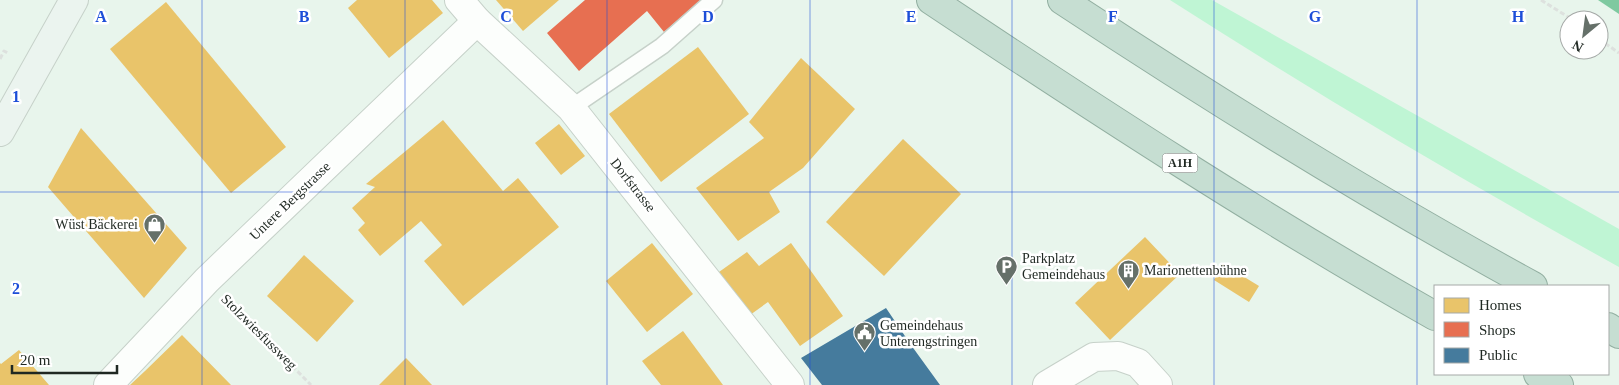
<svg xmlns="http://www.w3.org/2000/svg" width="1619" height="385" font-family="Georgia,serif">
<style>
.green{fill:#bff5d4}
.water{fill:#7fc9a0}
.homes{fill:#e9c46a}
.shops{fill:#e76f51}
.public{fill:#457b9d}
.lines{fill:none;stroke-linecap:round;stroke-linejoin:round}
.service-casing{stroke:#c6d1c9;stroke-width:19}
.minor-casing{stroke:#c6d1c9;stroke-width:30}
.tertiary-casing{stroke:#c6d1c9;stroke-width:30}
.secondary-casing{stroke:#c6d1c9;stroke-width:30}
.motorway-casing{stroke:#92afa1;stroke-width:30}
.path{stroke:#dde1de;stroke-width:3;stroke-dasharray:5 2.5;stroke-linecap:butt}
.service{stroke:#fcfefc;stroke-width:16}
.minor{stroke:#fcfefc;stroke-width:28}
.tertiary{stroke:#fcfefc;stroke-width:28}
.secondary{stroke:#ebf4ef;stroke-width:28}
.motorway{stroke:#c6ded2;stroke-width:28}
.grid{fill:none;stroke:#1d4ed8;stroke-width:1;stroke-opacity:0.55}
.labels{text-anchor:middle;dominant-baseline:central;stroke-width:5;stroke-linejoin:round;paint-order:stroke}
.shield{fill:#fff;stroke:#626864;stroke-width:1}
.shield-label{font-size:12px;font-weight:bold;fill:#1f2822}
.street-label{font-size:14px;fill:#1f2822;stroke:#fff}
.poi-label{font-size:14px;fill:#1f2822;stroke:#fff;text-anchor:start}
.grid-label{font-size:16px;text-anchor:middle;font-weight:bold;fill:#1d4ed8;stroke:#fff;stroke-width:5;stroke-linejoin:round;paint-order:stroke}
</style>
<rect width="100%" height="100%" fill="#e8f5ec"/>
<path class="green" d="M1170 0H1212L1619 229V267C1467 183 1317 94 1170 0Z"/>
<path class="water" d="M1598 0H1619V14Z"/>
<g class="homes">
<path d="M357 0H432L443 13 389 58 348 8Z"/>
<path d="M496 0H559L523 31Z"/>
<path d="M166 2 286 147 231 193 110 49Z"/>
<path d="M698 47 749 114 661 182 609 114Z"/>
<path d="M801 58 855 109 803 168 769 192 780 212 738 241 696 188 764 138 749 122Z"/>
<path d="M443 120 503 191 518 178 559 227 463 306 424 261 442 245 421 221 380 256 358 230 365 223 352 208 375 187 366 184Z"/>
<path d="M559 124 585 156 561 175 535 143Z"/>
<path d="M81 128 187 248 144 298 48 187Z"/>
<path d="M903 139 961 194 884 276 826 222Z"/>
<path d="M1145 237 1180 274 1110 340 1075 303Z"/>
<path d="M652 243 693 294 647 332 606 281Z"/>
<path d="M791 243 843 316 800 346 768 302 750 315 719 272 747 252 759 266Z"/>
<path d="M304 255 354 301 317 342 267 296Z"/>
<path d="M1223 264 1259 286 1249 302 1214 280Z"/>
<path d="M683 331 723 385H661L642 361Z"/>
<path d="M182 335 231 385H130L145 371Z"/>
<path d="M19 350 49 385H0V363L1 364Z"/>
<path d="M406 358 432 385H379Z"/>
</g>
<path class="shops" d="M585 0H701L664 32 647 11 579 71 547 33Z"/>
<path class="public" d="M886 308 911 345 940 385H822L801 358Z"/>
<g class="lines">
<defs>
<path id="service" d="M571 108 662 46 714 0"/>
<g id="minor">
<path d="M108 385 207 280 477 21"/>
<path d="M1047 385 1094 357 1118 356 1138 363 1158 385"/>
</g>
<path id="tertiary" d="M459 0 477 21 571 108 790 385"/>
<path id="secondary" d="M0 132 74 0"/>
<g id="motorway">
<path d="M931 0C1096 110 1262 218 1435 316"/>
<path d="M1062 0C1215 101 1372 198 1533 286"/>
<path d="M1608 327 1619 334"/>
<path d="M1538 374 1559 385"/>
</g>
</defs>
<use href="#service" class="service-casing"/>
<use href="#minor" class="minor-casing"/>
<use href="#tertiary" class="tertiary-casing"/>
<use href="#secondary" class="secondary-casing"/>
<use href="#motorway" class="motorway-casing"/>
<g class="path">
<path d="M1541 0 1573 20"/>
<path d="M1599 39 1619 53"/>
<path d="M0 59 4 51 8 53"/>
<path d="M229 302 311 385"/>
</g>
<use href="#service" class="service"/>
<use href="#minor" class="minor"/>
<use href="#tertiary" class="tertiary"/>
<use href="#secondary" class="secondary"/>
<use href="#motorway" class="motorway"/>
</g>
<path class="grid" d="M202 0V385M405 0V385M607 0V385M810 0V385M1012 0V385M1214 0V385M1417 0V385M0 192H1619"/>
<defs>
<symbol id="shop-pin" viewBox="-11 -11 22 30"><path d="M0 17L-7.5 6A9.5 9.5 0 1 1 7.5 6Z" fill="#657069" stroke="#fff"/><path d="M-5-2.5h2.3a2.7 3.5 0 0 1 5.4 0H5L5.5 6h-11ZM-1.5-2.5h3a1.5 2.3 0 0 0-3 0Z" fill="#fff"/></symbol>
<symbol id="parking-pin" viewBox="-11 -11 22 30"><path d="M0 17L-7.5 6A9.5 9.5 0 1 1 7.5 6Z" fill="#657069" stroke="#fff"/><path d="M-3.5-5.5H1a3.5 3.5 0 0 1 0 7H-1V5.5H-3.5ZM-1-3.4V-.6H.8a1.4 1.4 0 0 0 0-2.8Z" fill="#fff"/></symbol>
<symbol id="building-pin" viewBox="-11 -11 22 30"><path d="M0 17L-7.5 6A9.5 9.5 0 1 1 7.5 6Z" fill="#657069" stroke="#fff"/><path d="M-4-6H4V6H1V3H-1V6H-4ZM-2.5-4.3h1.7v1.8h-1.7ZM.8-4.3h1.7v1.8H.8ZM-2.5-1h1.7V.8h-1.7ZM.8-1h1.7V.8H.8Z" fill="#fff"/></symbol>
<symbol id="civic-pin" viewBox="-11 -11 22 30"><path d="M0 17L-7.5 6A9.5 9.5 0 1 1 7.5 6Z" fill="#657069" stroke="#fff"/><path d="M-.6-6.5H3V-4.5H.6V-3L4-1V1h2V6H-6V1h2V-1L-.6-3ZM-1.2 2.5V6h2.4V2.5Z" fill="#fff"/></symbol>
</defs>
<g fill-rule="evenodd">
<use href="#shop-pin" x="142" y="212" width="25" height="34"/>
<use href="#parking-pin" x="994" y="254" width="25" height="34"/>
<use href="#building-pin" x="1116" y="258" width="25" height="34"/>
<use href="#civic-pin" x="852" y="320" width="25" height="34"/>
</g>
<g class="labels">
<rect class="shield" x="1162.5" y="153.5" width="35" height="19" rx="4"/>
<g class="shield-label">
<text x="1180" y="163">A1H</text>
</g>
<g class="street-label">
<text transform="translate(633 185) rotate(52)">Dorfstrasse</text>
<text transform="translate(290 201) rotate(-44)">Untere Bergstrasse</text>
<text transform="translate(259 332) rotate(45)">Stolzwiesfussweg</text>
</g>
<g class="poi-label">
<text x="138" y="224" text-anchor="end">Wüst Bäckerei</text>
<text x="1022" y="258">Parkplatz<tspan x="1022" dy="16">Gemeindehaus</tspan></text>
<text x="1144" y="270">Marionettenbühne</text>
<text x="880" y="325">Gemeindehaus<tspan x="880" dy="16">Unterengstringen</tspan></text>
</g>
</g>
<g class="grid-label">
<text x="101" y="22">A</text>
<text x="304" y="22">B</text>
<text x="506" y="22">C</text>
<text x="708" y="22">D</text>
<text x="911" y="22">E</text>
<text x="1113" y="22">F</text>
<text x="1315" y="22">G</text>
<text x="1518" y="22">H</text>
<text x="16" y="102">1</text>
<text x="16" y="294">2</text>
</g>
<rect x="1434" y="285" width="175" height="90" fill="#ffffff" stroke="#a5a9a7"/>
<rect x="1444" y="298" width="25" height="15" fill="#e9c46a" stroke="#a5a9a7"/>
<text x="1479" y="310" font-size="15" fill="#1f2822">Homes</text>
<rect x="1444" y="322" width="25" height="15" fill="#e76f51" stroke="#a5a9a7"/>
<text x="1479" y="335" font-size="15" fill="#1f2822">Shops</text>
<rect x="1444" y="348" width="25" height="15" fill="#457b9d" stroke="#a5a9a7"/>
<text x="1479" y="360" font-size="15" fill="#1f2822">Public</text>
<g transform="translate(1584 35) rotate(209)"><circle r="24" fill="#ffffff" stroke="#a5a9a7"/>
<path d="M0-4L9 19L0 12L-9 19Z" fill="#657069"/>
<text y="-8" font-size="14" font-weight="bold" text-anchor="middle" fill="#1f2822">N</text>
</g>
<path d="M12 365v8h105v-8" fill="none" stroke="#1f2822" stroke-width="2.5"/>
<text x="20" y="365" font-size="15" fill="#1f2822" stroke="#ffffff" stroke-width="4" paint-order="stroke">20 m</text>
</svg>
